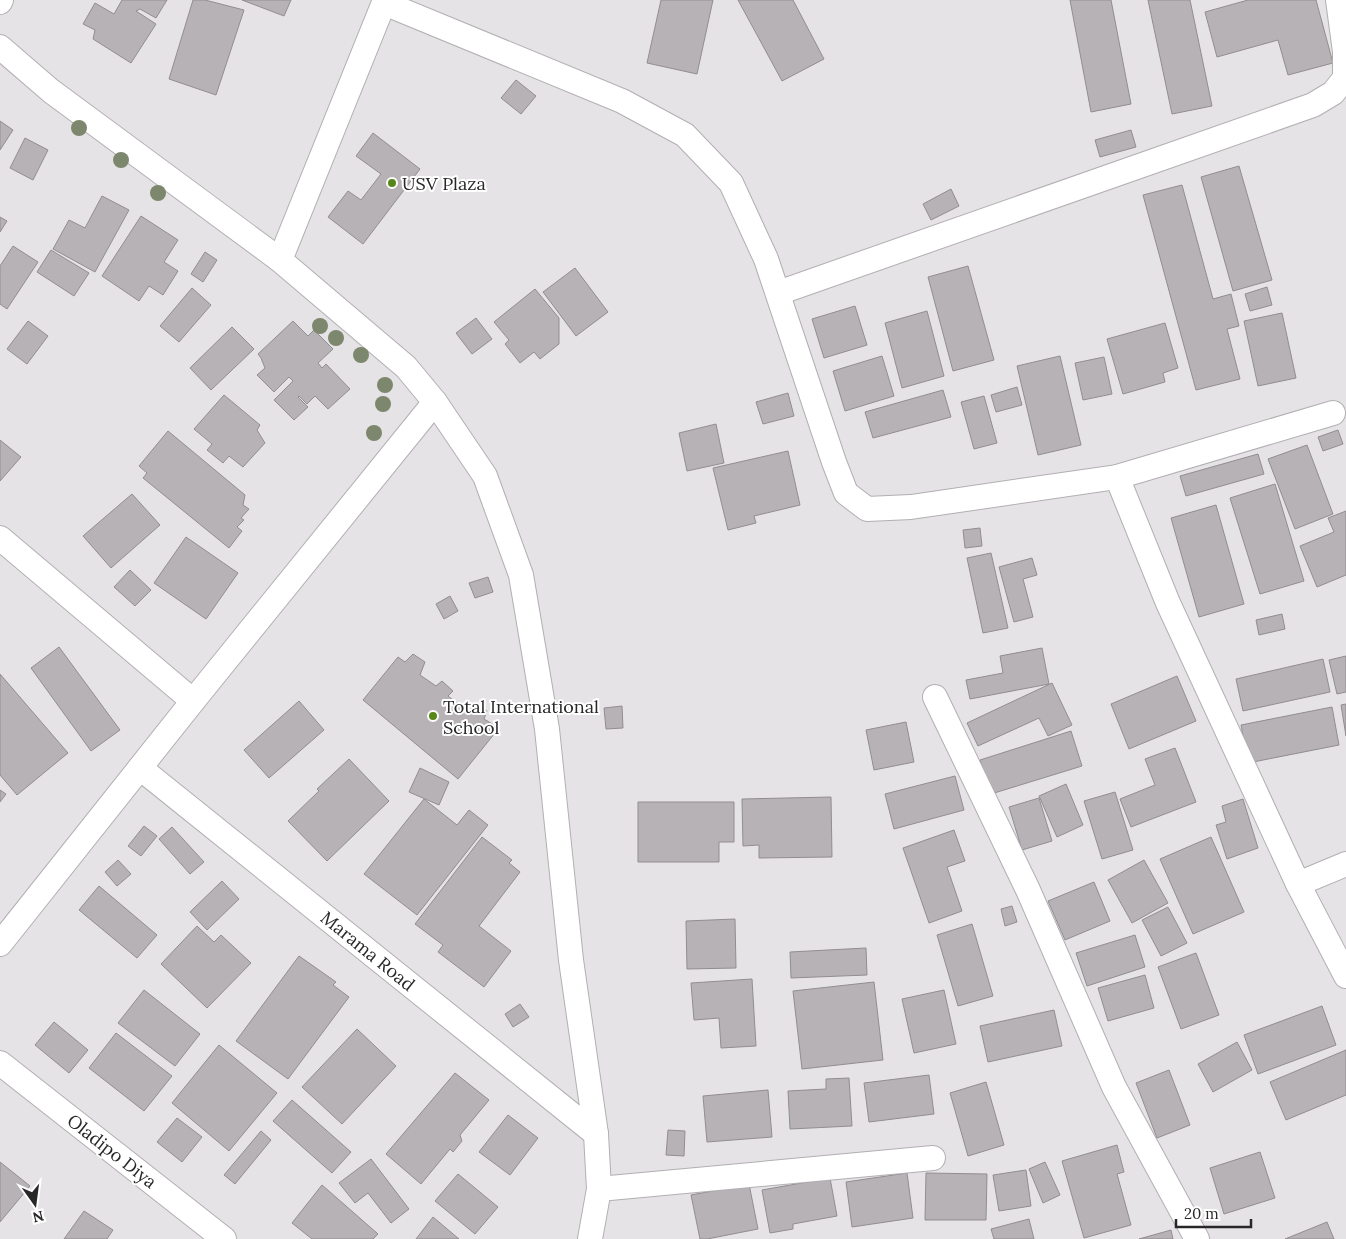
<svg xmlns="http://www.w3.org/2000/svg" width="1346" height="1239" font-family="Lora,serif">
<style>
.building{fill:#b6b2b6;stroke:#918d91}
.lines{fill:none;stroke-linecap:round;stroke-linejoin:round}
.street-casing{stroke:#b2afb2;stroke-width:26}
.street{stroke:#fff;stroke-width:24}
.tree{fill:#7c876d}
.poi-dot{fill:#578619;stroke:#fff;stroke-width:2}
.labels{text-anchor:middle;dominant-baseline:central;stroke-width:4;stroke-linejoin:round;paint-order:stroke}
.poi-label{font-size:18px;fill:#292829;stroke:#fff;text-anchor:start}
.street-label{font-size:18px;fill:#292829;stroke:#fff}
</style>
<rect width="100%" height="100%" fill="#e6e3e6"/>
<g class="building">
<path d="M122 0H167L156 18 140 9 136 11 156 24 131 63 93 39 95 30 83 24 95 3 114 14Z"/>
<path d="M193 0H205L244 10 216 95 169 79Z"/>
<path d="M242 0H291L284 16Z"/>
<path d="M661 0H713L697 74 647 63Z"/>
<path d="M738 0H793L824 59 782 81Z"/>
<path d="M1070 0H1111L1131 104 1091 112Z"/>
<path d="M1148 0H1190L1212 106 1172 114Z"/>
<path d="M1248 0H1316L1333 63 1288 75 1278 40 1217 57 1205 12Z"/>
<path d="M516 80 536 96 521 114 501 98Z"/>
<path d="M0 121 13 130 0 150Z"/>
<path d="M1131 130 1136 147 1100 157 1095 140Z"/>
<path d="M373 133 420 169 363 244 328 217 348 191 361 200 381 174 356 156Z"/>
<path d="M25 138 48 150 33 180 10 168Z"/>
<path d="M1239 166 1272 280 1233 291 1201 177Z"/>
<path d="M1182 185 1213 299 1231 294 1239 326 1227 329 1240 379 1196 390 1143 195Z"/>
<path d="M951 189 959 206 931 220 923 204Z"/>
<path d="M102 196 129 210 95 272 53 249 69 220 85 228Z"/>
<path d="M141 216 178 240 164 262 178 271 163 295 149 286 139 301 102 276Z"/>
<path d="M0 217 7 221 0 232Z"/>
<path d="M13 246 38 262 7 309 0 304V266Z"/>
<path d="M51 250 89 273 74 296 37 272Z"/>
<path d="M205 252 217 260 203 282 191 274Z"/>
<path d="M968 266 994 360 953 371 928 277Z"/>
<path d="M575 268 608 312 576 336 543 292Z"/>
<path d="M1267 287 1272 305 1250 311 1245 294Z"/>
<path d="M192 288 211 305 179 342 160 326Z"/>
<path d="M535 289 559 318V344L540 359 534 352 520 363 505 344 509 340 494 322Z"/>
<path d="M855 306 867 345 824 358 812 319Z"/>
<path d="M927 311 944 376 902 388 885 323Z"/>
<path d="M1282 313 1296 378 1258 386 1244 321Z"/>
<path d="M476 318 492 339 472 354 456 333Z"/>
<path d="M28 321 48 336 27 364 7 349Z"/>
<path d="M293 321 308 336 314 330 333 349 318 363 322 368 326 364 350 389 328 409 315 396 307 404 299 396 298 397 308 407 294 420 274 400 293 381 289 377 274 392 257 375 265 368 261 358 258 354Z"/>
<path d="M1165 323 1178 368 1163 373 1165 382 1123 394 1107 339Z"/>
<path d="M232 327 254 349 211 390 190 368Z"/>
<path d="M882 356 894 396 845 411 833 371Z"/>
<path d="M1060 356 1081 445 1038 455 1017 366Z"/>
<path d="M1104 357 1112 394 1083 400 1075 363Z"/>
<path d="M1017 387 1022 405 996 412 991 395Z"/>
<path d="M943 390 951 417 873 438 865 412Z"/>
<path d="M788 393 794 416 763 424 756 402Z"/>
<path d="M224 395 260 425 257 430 265 443 243 467 229 456 223 463 207 450 212 444 194 429Z"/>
<path d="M984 396 997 443 974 449 961 402Z"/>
<path d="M716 424 724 463 687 471 679 433Z"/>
<path d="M1338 430 1343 444 1323 451 1318 437Z"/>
<path d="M168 431 245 495 243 505 249 509 241 518 244 520 237 527 242 531 229 548 143 478 147 473 139 466Z"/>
<path d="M0 440 21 457 0 481Z"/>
<path d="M1307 445 1333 514 1295 529 1268 459Z"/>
<path d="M788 451 800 505 754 516 756 523 728 530 713 468Z"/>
<path d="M1258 454 1264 474 1186 496 1180 476Z"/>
<path d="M1275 484 1304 581 1260 594 1230 498Z"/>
<path d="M132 494 160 525 111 568 83 536Z"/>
<path d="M1216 505 1244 604 1199 617 1171 518Z"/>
<path d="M1346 511V575L1317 587 1300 546 1334 532 1328 518Z"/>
<path d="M980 528 982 546 965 548 963 530Z"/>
<path d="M186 537 238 573 206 619 154 583Z"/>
<path d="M991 553 1008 628 983 633 967 558Z"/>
<path d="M1032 558 1037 575 1023 579 1033 617 1014 622 999 567Z"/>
<path d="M130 570 151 590 135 606 114 587Z"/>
<path d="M488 577 493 592 475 598 469 583Z"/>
<path d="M450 596 458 611 444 619 436 604Z"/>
<path d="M1282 614 1285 629 1259 635 1256 620Z"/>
<path d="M59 647 120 730 91 751 31 668Z"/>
<path d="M1042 648 1049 684 970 699 966 680 1003 673 1000 656Z"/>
<path d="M413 654 425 662 420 675 436 686 442 681 453 691 448 696 468 712 475 704 487 711 484 719 499 728 458 779 363 700 398 657 405 662Z"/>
<path d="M1346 656V692L1337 694 1329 660Z"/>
<path d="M1323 659 1330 692 1243 711 1236 679Z"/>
<path d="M0 674 68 753 17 795 0 775Z"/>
<path d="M1177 676 1196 721 1129 749 1111 704Z"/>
<path d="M1052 683 1072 725 1048 736 1039 718 978 746 967 723Z"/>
<path d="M299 701 324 730 269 778 244 750Z"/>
<path d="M1346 704V736L1341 705Z"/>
<path d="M622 706 623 728 606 729 604 708Z"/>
<path d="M1332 707 1339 745 1248 763 1241 725Z"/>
<path d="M906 722 914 762 874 770 866 730Z"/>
<path d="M1071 731 1082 766 991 794 980 760Z"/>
<path d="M1175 748 1196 802 1131 827 1120 799 1155 785 1145 759Z"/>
<path d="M349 759 389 801 327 861 288 821 319 791 317 789Z"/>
<path d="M420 768 449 782 439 805 409 792Z"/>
<path d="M955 776 964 810 894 829 885 794Z"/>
<path d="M1066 784 1083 825 1057 837 1039 796Z"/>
<path d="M0 790 6 794 0 802Z"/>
<path d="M1115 792 1133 850 1102 859 1084 801Z"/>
<path d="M831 797 832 857 759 858V845L743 846 742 799Z"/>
<path d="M1039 798 1052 841 1022 850 1009 807Z"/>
<path d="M424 799 457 825 469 810 488 825 417 915 364 874Z"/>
<path d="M1243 799 1258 848 1227 859 1216 825 1226 822 1222 806Z"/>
<path d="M638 802H734V842H719V862H638Z"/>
<path d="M144 826 157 836 141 856 128 846Z"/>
<path d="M172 827 204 862 190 874 159 839Z"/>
<path d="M954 830 965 861 947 867 962 911 929 923 903 848Z"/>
<path d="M482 837 512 860 509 863 520 872 479 926 511 951 484 987 438 952 443 945 415 924Z"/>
<path d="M1211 837 1244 912 1193 934 1160 859Z"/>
<path d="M118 860 131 874 117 886 105 872Z"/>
<path d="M1144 860 1168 903 1132 923 1108 880Z"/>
<path d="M222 881 239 899 207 930 190 912Z"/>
<path d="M1094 882 1110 921 1065 940 1048 901Z"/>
<path d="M99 886 157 935 137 958 79 910Z"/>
<path d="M1012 906 1017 922 1005 926 1001 909Z"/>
<path d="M1168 907 1187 943 1161 956 1142 920Z"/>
<path d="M735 919 736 968 687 969 686 921Z"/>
<path d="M972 924 993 996 958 1006 937 935Z"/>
<path d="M197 926 214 942 221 935 251 963 207 1008 161 964Z"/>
<path d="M1135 935 1145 967 1087 986 1076 953Z"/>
<path d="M866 948 867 975 791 978 790 952Z"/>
<path d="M1196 953 1219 1015 1181 1029 1158 967Z"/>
<path d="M299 956 336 982 333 985 349 997 288 1079 236 1041Z"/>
<path d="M1145 975 1154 1008 1108 1021 1098 988Z"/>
<path d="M752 979 756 1046 721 1048 719 1018 694 1020 691 983Z"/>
<path d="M874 982 883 1060 802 1069 793 991Z"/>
<path d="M144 990 200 1034 175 1066 118 1023Z"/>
<path d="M944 990 956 1044 914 1053 902 999Z"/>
<path d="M520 1004 529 1017 513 1027 505 1014Z"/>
<path d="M1322 1006 1336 1045 1258 1074 1244 1035Z"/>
<path d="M1054 1010 1062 1046 988 1062 980 1026Z"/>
<path d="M54 1022 88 1050 69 1073 35 1045Z"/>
<path d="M357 1029 396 1066 342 1124 302 1087Z"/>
<path d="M116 1033 172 1076 144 1111 89 1068Z"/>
<path d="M1237 1042 1252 1070 1213 1092 1198 1064Z"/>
<path d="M219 1045 277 1093 229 1151 172 1103Z"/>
<path d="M1346 1050V1095L1286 1120 1270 1082Z"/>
<path d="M1169 1070 1190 1125 1157 1138 1136 1083Z"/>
<path d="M455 1073 489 1100 460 1135 462 1141 453 1152 450 1149 421 1184 386 1154Z"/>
<path d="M929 1075 934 1114 869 1122 864 1083Z"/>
<path d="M849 1078 852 1126 790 1129 788 1091 826 1089V1079Z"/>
<path d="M986 1082 1004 1145 968 1156 950 1093Z"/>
<path d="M768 1090 772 1137 707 1142 703 1096Z"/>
<path d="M292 1100 351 1152 332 1173 273 1121Z"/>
<path d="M508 1115 538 1138 510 1175 479 1152Z"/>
<path d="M177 1118 202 1137 182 1162 157 1142Z"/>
<path d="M668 1130 685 1131 684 1156 666 1155Z"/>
<path d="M261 1131 271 1140 235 1184 224 1175Z"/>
<path d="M1117 1145 1124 1172 1117 1174 1131 1225 1084 1238 1062 1161Z"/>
<path d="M1260 1152 1275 1198 1224 1214 1210 1168Z"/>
<path d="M371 1159 409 1209 391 1223 368 1193 355 1203 339 1183Z"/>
<path d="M0 1162 30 1186 0 1222Z"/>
<path d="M1045 1162 1060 1195 1043 1203 1029 1169Z"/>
<path d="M1026 1170 1031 1206 999 1211 993 1175Z"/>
<path d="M907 1173 913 1218 852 1227 846 1182Z"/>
<path d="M926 1173 987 1174 986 1220H925Z"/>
<path d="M458 1174 498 1207 475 1234 435 1201Z"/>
<path d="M830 1178 837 1216 793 1224V1229L770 1233 762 1190Z"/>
<path d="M749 1184 758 1229 707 1239H700L691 1195Z"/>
<path d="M322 1185 378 1234 373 1239H312L292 1223Z"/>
<path d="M84 1211 113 1230 107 1239H64Z"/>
<path d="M433 1217 459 1239H416Z"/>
<path d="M1029 1219 1034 1239H994L991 1229Z"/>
<path d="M1327 1222 1334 1239H1285Z"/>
<path d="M1171 1230 1173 1239H1139Z"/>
</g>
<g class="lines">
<defs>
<g id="street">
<path d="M0 2 1 0"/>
<path d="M384 3 622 101 685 135 731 183 766 259 834 462 846 493 867 509 911 507 1117 477 1333 413"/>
<path d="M0 47 51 91 280 260 406 367 435 402 485 476 521 575 547 729 571 960 596 1134 599 1189 590 1239"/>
<path d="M280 260 385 0"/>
<path d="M778 293 1313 105 1333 93 1345 78V52L1338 0"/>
<path d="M1117 477 1168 603 1298 884 1346 976"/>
<path d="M0 538 193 701"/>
<path d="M935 697 1028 890 1114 1087 1197 1239"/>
<path d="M140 768 596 1134"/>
<path d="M1298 884 1346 864"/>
<path d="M0 944 193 701 435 402"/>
<path d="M0 1063 224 1239"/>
<path d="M599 1189 933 1158"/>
</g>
</defs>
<use href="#street" class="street-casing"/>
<use href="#street" class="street"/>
</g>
<g class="tree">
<circle cx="79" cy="128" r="8"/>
<circle cx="121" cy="160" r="8"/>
<circle cx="158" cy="193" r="8"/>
<circle cx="320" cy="326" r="8"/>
<circle cx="336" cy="338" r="8"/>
<circle cx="361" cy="355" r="8"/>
<circle cx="385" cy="385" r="8"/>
<circle cx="383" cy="404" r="8"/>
<circle cx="374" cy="433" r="8"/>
</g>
<g class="poi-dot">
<circle cx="392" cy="183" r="5"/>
<circle cx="433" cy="716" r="5"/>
</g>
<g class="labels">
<g class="poi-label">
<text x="402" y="183">USV Plaza</text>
<text x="443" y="706">Total International<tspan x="443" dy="21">School</tspan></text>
</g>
<g class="street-label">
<text transform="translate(368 951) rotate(39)">Marama Road</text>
<text transform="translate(112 1151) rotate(38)">Oladipo Diya</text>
</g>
</g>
<g transform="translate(35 1204) rotate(166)" stroke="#ffffff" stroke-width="4" paint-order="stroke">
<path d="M0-4L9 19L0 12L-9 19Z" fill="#292829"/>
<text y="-8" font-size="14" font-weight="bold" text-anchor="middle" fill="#292829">N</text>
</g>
<path d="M1176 1219v8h75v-8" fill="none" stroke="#292829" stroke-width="2.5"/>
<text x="1184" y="1219" font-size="15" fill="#292829" stroke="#ffffff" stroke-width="4" paint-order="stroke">20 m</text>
</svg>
